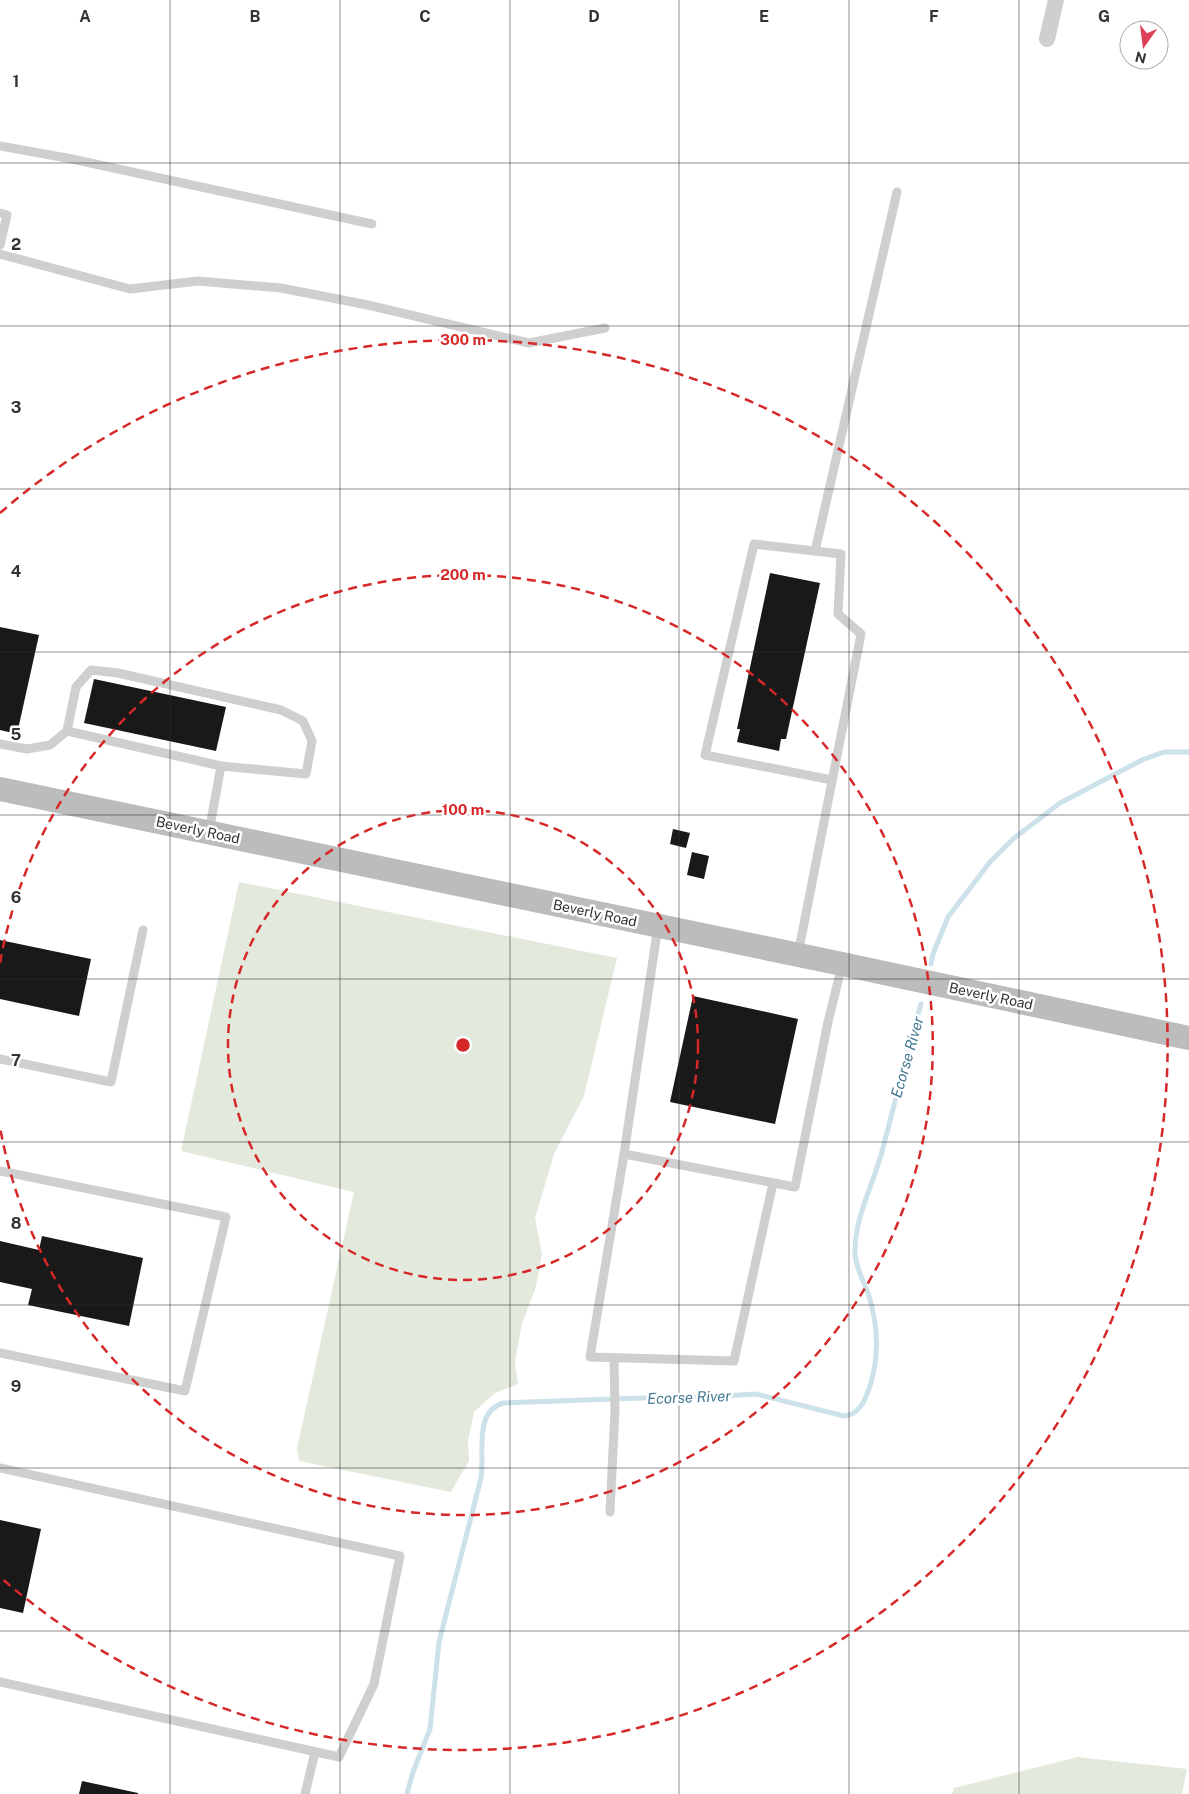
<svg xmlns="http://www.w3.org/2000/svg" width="1189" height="1794" font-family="'Public Sans',sans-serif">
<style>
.green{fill:#e3e9dc}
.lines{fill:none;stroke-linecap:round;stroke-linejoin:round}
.stream{stroke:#cce1ea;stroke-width:5}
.building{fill:#191919}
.lane{stroke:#cfcfcf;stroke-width:9}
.street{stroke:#cfcfcf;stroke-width:16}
.secondary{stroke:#bcbcbc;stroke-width:24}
.grid{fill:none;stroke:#323232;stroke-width:1;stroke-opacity:0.55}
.ring{fill:none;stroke:#d62828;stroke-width:2.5;stroke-dasharray:9 6}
.labels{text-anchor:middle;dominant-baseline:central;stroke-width:5;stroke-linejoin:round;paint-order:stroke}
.street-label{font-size:14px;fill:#323232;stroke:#fff}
.water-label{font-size:15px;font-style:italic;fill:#437991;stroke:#fff}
.grid-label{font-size:16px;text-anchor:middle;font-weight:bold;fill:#323232;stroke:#fff;stroke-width:5;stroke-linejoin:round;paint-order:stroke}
.centre{fill:#d62828;stroke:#fff;stroke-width:2.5}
.ring-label{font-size:15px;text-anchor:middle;font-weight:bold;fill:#d62828;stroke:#fff;stroke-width:5;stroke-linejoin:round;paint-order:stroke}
</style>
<rect width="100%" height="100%" fill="#fff"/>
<g class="green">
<path d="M239 882 617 958 584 1096 554 1154 535 1218 542 1254 536 1287 522 1323 515 1362 518 1384 495 1393 474 1412 468 1441 469 1461 451 1492 299 1461 297 1448 354 1192 181 1151Z"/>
<path d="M1078 1757 1187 1769 1182 1794H952L954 1788Z"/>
</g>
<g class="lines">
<g class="stream">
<path d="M931 964 933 954 948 917 990 862 1013 839 1060 803 1142 760 1164 752H1189"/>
<path d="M407 1794 413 1772 430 1729 439 1642 481 1478C485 1455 473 1412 503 1403L642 1398 706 1397 756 1394 844 1416C857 1415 863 1405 867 1394 880 1362 879 1326 868 1293 863 1280 856 1268 855 1254 854 1219 872 1187 881 1155 895 1104 906 1054 921 1004"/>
</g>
</g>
<g class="building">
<path d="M770 573 820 583 786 739H781L779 751 737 742 740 729H737Z"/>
<path d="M0 627 39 635 17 734 0 730Z"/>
<path d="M94 679 226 707 216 751 84 723Z"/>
<path d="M673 829 690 833 686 848 670 844Z"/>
<path d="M692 852 709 856 704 879 687 875Z"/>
<path d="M0 940 91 959 79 1016 0 999Z"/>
<path d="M693 996 798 1019 775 1124 670 1102Z"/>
<path d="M42 1236 143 1258 129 1326 28 1305 32 1289 0 1282V1241L39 1250Z"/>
<path d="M0 1520 41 1529 23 1613 0 1608Z"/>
<path d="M82 1781 138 1793V1794H79Z"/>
</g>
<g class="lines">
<g class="lane">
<path d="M0 146 72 159 372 224"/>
<path d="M0 213 7 215 0 245"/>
<path d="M0 254 130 289 198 281 281 288 368 305 529 343 605 328"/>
<path d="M815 551 897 192"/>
<path d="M67 731 221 766"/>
<path d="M0 744 27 749 50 745 67 731 76 687 91 670 118 673 281 710 303 721 312 741 306 774 221 766 209 832"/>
<path d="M658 926 624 1154 590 1357 734 1361 773 1183"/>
<path d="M798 954 861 634 838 614 841 554 754 544 705 755 832 780"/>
<path d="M0 1059 111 1082 143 930"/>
<path d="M624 1154 795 1187 828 1022 842 965"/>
<path d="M0 1171 226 1217 185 1391 0 1353"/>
<path d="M0 1468 400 1556 374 1684 339 1757 0 1682"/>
<path d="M610 1512 615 1411 614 1358"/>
<path d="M305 1794 315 1752"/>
</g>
<path class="street" d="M1047 39 1056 0"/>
<path class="secondary" d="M0 789 842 964 1189 1038"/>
</g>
<path class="grid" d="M170 0V1794M340 0V1794M510 0V1794M679 0V1794M849 0V1794M1019 0V1794M0 163H1189M0 326H1189M0 489H1189M0 652H1189M0 815H1189M0 979H1189M0 1142H1189M0 1305H1189M0 1468H1189M0 1631H1189"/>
<g class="ring">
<circle cx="463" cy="1045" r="235"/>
<path d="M0 963A470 470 0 1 1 0 1127"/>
<path d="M0 513A705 705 0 1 1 0 1577"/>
</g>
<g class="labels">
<g class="street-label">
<text transform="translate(198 830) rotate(12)">Beverly Road</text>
<text transform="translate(595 913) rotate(12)">Beverly Road</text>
<text transform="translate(991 996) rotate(12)">Beverly Road</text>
</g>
<g class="water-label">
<text transform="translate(907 1057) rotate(-74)">Ecorse River</text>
<text transform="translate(689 1397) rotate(-2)">Ecorse River</text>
</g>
</g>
<g class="grid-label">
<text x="85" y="22">A</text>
<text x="255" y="22">B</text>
<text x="425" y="22">C</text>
<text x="594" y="22">D</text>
<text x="764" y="22">E</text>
<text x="934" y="22">F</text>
<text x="1104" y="22">G</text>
<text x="16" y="87">1</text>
<text x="16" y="250">2</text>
<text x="16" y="413">3</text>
<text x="16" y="577">4</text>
<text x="16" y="740">5</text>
<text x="16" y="903">6</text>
<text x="16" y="1066">7</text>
<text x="16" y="1229">8</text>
<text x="16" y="1392">9</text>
</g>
<circle cx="463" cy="1045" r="8" class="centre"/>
<g class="ring-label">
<text x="463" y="345">300 m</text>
<text x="463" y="580">200 m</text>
<text x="463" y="815">100 m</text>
</g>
<g transform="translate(1144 45) rotate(194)"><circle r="24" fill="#ffffff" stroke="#adadad"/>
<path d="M0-4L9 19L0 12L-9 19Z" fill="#dd4058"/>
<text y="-8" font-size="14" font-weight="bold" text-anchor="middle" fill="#323232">N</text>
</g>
</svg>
